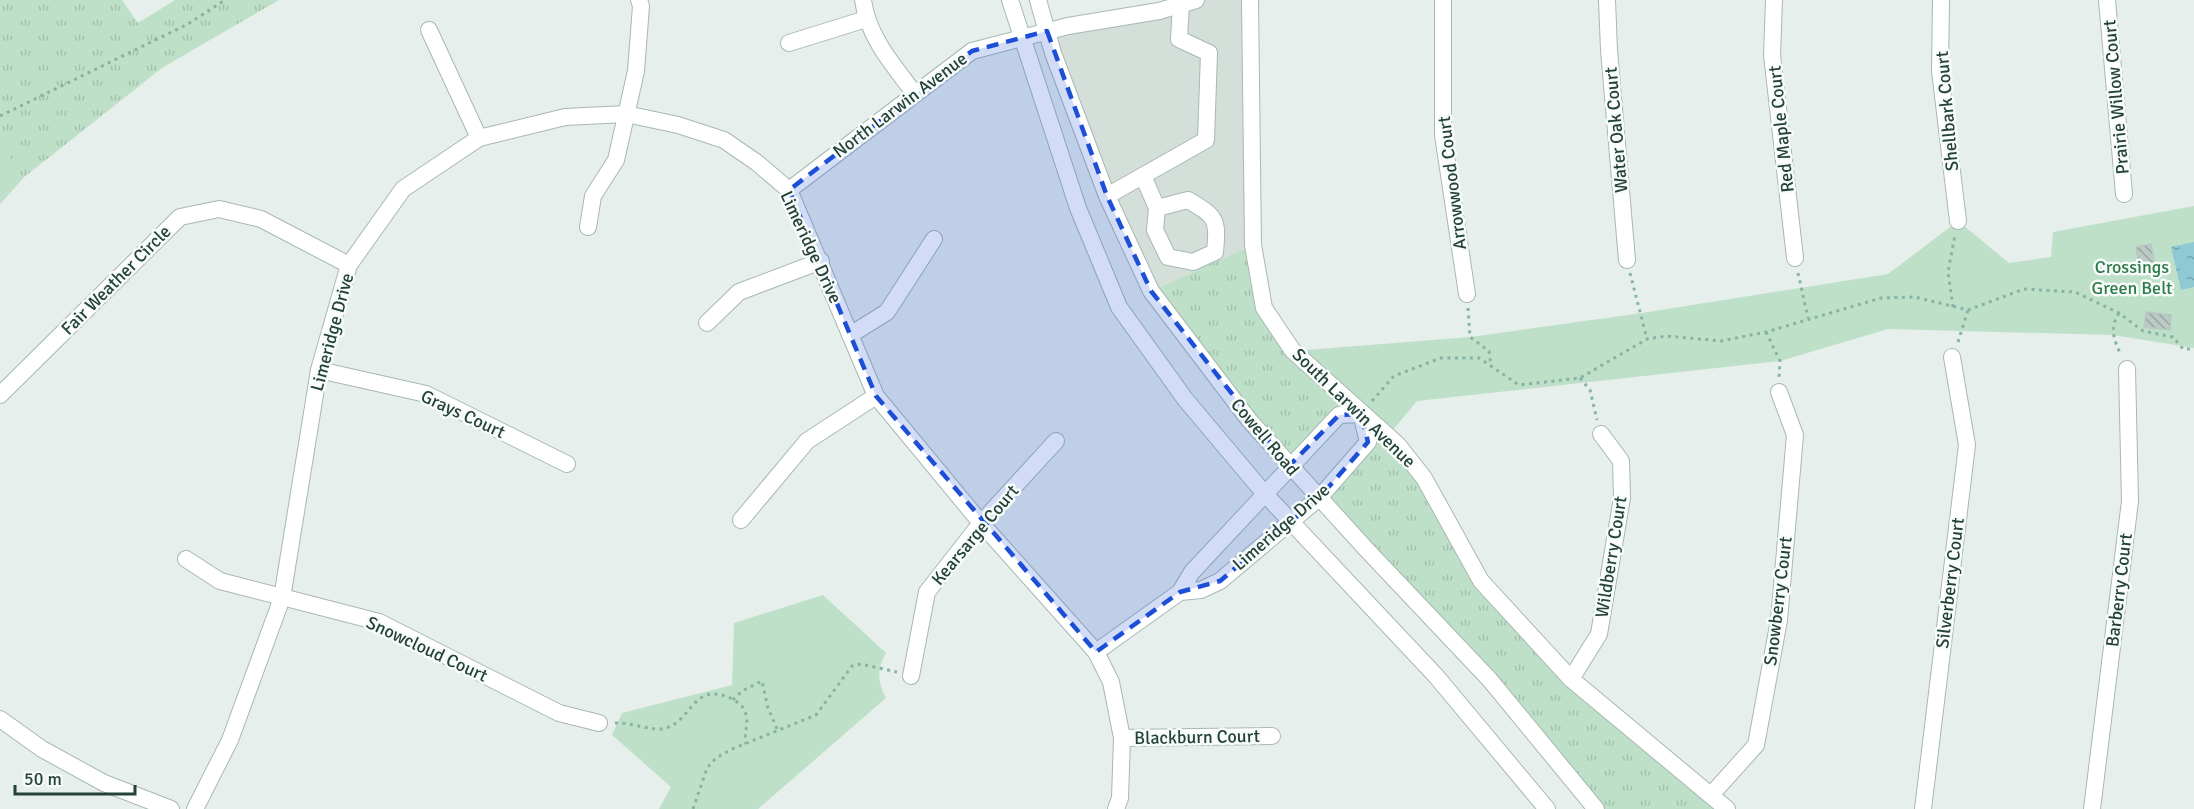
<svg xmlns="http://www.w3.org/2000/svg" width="2194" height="809" font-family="Signika,sans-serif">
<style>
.built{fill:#d4dfda}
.grass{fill:url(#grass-tufts)}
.park{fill:#bfe0c8}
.water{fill:url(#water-ripples)}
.building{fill:url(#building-back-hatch);stroke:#b8c9c2;stroke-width:1.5}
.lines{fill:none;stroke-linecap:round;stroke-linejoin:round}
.minor-casing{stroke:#a8b8b2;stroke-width:18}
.path{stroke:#86b3a5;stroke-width:3;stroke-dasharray:3 4.5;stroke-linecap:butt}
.minor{stroke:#fff;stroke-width:16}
.marked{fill:#1d4ed8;fill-opacity:0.2;stroke:#1d4ed8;stroke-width:4.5;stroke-dasharray:12 8;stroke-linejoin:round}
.labels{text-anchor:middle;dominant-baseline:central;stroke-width:5;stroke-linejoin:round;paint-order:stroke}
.street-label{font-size:18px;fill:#24423a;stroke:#f7fbf9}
.park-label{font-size:18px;fill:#2d7a4b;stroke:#f7fbf9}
</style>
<defs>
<pattern id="grass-tufts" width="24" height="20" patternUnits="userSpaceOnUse" patternTransform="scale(1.5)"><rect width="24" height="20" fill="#bfe0c8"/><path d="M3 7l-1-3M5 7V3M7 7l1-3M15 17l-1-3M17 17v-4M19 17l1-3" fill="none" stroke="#a4c1ad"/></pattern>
<pattern id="water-ripples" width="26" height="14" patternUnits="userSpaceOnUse" patternTransform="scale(1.5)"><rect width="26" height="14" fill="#8ec9d4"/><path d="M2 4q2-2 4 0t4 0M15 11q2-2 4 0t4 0" fill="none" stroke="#74a5ad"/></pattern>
<pattern id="building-back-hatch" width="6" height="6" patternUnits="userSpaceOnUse" patternTransform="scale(1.5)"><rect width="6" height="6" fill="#bbcac4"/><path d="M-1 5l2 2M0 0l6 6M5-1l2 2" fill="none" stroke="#98a6a0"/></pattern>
</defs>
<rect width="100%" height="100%" fill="#e6efeb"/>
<path class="built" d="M1196 0H1250L1253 245 1151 291 1047 32Z"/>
<g class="grass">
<path d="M0 0H122L138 23 175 0H279L162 68 23 178 0 204Z"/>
<path d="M1253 245 1264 308 1293 351 1398 445 1481 581 1571 679 1727 809H1596L1319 498 1368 442 1361 414 1339 415 1289 466 1151 291Z"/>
</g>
<g class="park">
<path d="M0 141 23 178 0 204Z"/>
<path d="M2194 206V348L2113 335 1888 329 1780 361 1417 401 1387 437 1293 351 1470 337 1642 313 1888 274 1958 221 2009 263 2051 257 2053 232Z"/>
<path d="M823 595 886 653C877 670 877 681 886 698L758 809H659L671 787 612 735 622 713 732 685 734 623Z"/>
</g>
<path class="water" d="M2194 242V287L2181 290 2171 247Z"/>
<g class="building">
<path d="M2151 244 2156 271 2140 274 2136 247Z"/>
<path d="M2146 312 2171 315 2170 330 2144 327Z"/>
</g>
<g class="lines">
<defs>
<g id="minor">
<path d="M863 0C868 37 893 65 915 94"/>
<path d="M1010 0 1078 208 1119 307 1185 399 1264 493 1436 676 1547 809"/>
<path d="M1038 0 1053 53 1107 196 1151 291 1249 420 1366 549 1490 680 1596 809"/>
<path d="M1250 0 1253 245 1264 308 1293 351 1398 445 1424 478 1481 581 1571 679 1727 809"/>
<path d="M1443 0V135L1467 294"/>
<path d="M1607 0 1609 50 1627 260"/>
<path d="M1774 0 1772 55 1795 258"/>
<path d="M1941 0 1940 71 1958 221"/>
<path d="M2107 0 2124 194"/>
<path d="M429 30 479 138"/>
<path d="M789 43 866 19"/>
<path d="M1143 176 1157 208 1155 230 1168 257 1193 262 1215 252C1218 219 1217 217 1188 200L1157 208"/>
<path d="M789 190 972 51 1068 26 1159 11 1196 0"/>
<path d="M1107 196 1206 140 1209 53 1179 39 1181 4"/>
<path d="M588 227 593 196 616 160 636 71 641 6 639 0"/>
<path d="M707 323 739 292 821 261"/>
<path d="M850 335 887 312 934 239"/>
<path d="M319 370 426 394 567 464"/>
<path d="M0 395 180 217 219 209 261 219 349 265"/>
<path d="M1361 414 1368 442 1319 498 1220 581 1201 590 1180 592 1192 572 1339 415Z"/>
<path d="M741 520 807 441 876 396"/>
<path d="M186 559 220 581 379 622 559 713 599 723"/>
<path d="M1096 652 1180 592"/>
<path d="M911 676 927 592 981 523 1056 441"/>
<path d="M1571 679 1599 634 1622 498 1621 461 1601 434"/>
<path d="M0 719 42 749 104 783 171 809"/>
<path d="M1122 738 1272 736"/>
<path d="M1711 795 1756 745 1779 620 1795 435 1779 392"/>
<path d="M195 809 230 740 282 598 319 370 349 265 403 189 479 138 565 117 626 114 678 125 724 140 756 162 789 190 876 396 981 523 1096 652 1111 682 1122 738 1120 798 1116 809"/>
<path d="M1923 809 1967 445 1952 357"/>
<path d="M2092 809 2130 501 2127 369"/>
</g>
</defs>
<use href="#minor" class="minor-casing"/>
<g class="path">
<path d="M0 116 188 24 225 0"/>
<path d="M1630 273 1647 339"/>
<path d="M1798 273 1808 318"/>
<path d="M1953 307 1948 272 1955 235"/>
<path d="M1468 308 1470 337 1489 351 1491 366"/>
<path d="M2119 313C2109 328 2114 340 2121 355"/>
<path d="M1766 332 1780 361 1779 378"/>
<path d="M1958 342 1968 310"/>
<path d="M1580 378 1590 390 1597 420"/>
<path d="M1372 401 1394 376 1441 358H1479L1519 385 1580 378 1647 339 1666 336 1721 341 1766 332 1881 298 1915 297 1968 310 2024 289 2075 292 2119 313 2143 331 2173 337 2183 349H2194"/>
<path d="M733 700 742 691 762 681 768 708 778 731"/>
<path d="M615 723C631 722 653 732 666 728 691 721 693 683 728 697 735 700 743 705 745 712 750 722 743 733 746 744"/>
<path d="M693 809 707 768 716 758 732 749 816 715 852 666 861 664 897 672"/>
</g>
<use href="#minor" class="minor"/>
</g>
<path class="marked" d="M1047 31 1107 196 1151 291 1289 466 1339 415 1361 414 1368 442 1319 498 1220 581 1180 592 1096 652 876 396 789 190 972 51Z"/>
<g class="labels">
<g class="street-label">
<text transform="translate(2116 97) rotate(-95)">Prairie Willow Court</text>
<text transform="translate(900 105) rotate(-37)">North Larwin Avenue</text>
<text transform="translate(1947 111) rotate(-95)">Shellbark Court</text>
<text transform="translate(1781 129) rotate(-96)">Red Maple Court</text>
<text transform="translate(1616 130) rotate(-95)">Water Oak Court</text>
<text transform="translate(1452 183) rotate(-97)">Arrowwood Court</text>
<text transform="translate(811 247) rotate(65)">Limeridge Drive</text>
<text transform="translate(116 280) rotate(-45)">Fair Weather Circle</text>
<text transform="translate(332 332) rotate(-75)">Limeridge Drive</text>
<text transform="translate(1354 408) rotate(44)">South Larwin Avenue</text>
<text transform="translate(463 414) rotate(25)">Grays Court</text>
<text transform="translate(1265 437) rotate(50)">Cowell Road</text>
<text transform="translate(1281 527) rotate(-41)">Limeridge Drive</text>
<text transform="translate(975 535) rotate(-50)">Kearsarge Court</text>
<text transform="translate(1611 557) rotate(-81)">Wildberry Court</text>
<text transform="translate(1950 583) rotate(-83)">Silverberry Court</text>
<text transform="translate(2119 590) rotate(-83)">Barberry Court</text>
<text transform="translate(1778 601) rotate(-83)">Snowberry Court</text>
<text transform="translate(427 649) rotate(25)">Snowcloud Court</text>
<text transform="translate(1197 737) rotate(-1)">Blackburn Court</text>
</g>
<g class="park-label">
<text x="2132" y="267">Crossings<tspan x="2132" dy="21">Green Belt</tspan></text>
</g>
</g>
<path d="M15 785v9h120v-9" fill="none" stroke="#24423a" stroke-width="3"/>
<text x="24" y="785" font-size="18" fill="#24423a" stroke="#f7fbf9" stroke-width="4.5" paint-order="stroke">50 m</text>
</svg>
